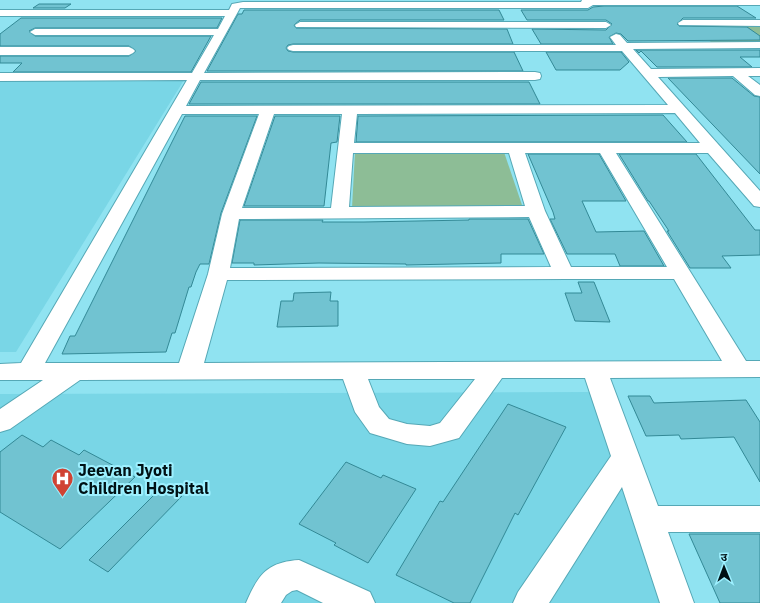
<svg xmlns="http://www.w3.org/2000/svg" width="760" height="603" font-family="'IBM Plex Sans','Noto Sans Devanagari',sans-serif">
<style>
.built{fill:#79d6e6}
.green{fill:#8dbd96}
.building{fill:#71c3d1;stroke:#338996}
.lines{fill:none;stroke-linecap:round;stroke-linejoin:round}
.minor-casing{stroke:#55a8b6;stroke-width:2}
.minor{fill:#fff;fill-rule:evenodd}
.labels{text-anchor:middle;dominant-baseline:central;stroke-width:4;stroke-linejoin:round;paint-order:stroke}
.near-poi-label{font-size:16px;font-weight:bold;fill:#001115;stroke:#9df0ff;text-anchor:start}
</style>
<rect width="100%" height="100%" fill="#90e3f1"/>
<g class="built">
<path d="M0 80H184L16 352H0Z"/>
<path d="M597 392 669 603H0V394Z"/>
</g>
<g class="green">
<path d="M690 25H760V42H711Z"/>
<path d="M355 152H504L523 208H352Z"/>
</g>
<g class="building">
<path d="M39 4H71L65 8H33Z"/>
<path d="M604 6H737L756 18H683L677 24 679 26 747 27 760 36V40L628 41 621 34 616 33 609 37 613 44H541L532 29 606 30 612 24 606 20H527L521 10H588L593 7Z"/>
<path d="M244 10H499L504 20H300L294 25 296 28 507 29 513 44H293L288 45 286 48 288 51 293 52H514L523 71H207L238 14H242Z"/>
<path d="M21 18H222L217 28H35L29 31 35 36H211L191 72H13L22 63H0V56H129L136 51 129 46H0V34Z"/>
<path d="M636 50H760V57H740L752 67H657L641 51 639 53Z"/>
<path d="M546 52H621L629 62 620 70H556Z"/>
<path d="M668 78H732L754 96 760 97V174Z"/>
<path d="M201 82H529L540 104H189Z"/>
<path d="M663 115 687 142H356L358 116Z"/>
<path d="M185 116H257L221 213 209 264H200L196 272 191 287H189L175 333H172L166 352 62 354 70 336H75Z"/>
<path d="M275 116H340L337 142 331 143 324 206H244Z"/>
<path d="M528 154H599L626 201H582L596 232 644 231 664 266H620L615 254H567L550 219H555L553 212Z"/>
<path d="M619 154H696L755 230H760V255L722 256 731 268H690L667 231H669L649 201H648Z"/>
<path d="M469 219H528L544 254H501V263L406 265V264L319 263 254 265V263H232L240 220H323L322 222H364L469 220Z"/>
<path d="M578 282H594L610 322 575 321 565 293H582Z"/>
<path d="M331 292 330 301H338V326L277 327 281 301H293L294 293Z"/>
<path d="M628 396H650L654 403 746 400 760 422V482L734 437 681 439 679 435 646 436Z"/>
<path d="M508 404 566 427 518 515 515 513 470 603H454L396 575 440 501 443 502Z"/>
<path d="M22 435 43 447 51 440 79 455 84 450 135 477 60 549 0 512V452Z"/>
<path d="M346 462 381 478 383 475 416 489 368 563 334 545 336 543 299 524Z"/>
<path d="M163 486 182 496 108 572 89 560Z"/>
<path d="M689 534H760V603H720Z"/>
</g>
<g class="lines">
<defs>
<g id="minor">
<path d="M582 0H760V5H593L588 8H240L204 73 535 72 540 73 541 76 540 79 535 80H200L186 106 668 105 622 51H293L289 50 287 48 289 46 293 45H616L610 37 616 34 620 35 627 43 760 42V48L633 49 651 69 760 68V76H748L760 85V96L755 95 733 76 658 77 760 191V207L754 206 708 153H616L746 361H760V377L610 378 658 506H760V532H668L694 603H660L622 487 549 603H513L518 592 611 456 585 378H502L459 438 430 446 407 444 370 433 355 412 343 379 80 380 10 429 0 432V409L43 380H0V364L21 363 187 80 0 81V73H192L214 35H35L30 32 35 29H218L225 16H0V10H229L232 4 243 2H581ZM675 113 700 143H354L357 114ZM182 114H259L222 214 208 274 179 363H45ZM274 114H342L331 208H242ZM353 153H509L525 206 349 207ZM525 153H600L667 267H571L545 211ZM529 217 551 267 230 268 239 219ZM567 279H674L722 361 204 363 227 280ZM368 379H475L440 423 430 426 407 424 389 419 379 407Z"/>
<path d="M683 20H760V26L679 25 678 23Z"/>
<path d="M300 22H606L611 25 606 28 296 27 295 25Z"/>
<path d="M0 47H129L133 49 135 51 133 53 129 55H0Z"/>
<path d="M299 560 370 592 375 603H323L297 590 292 591 286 595 281 603H246C258 575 267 562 299 560Z"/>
</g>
</defs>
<use href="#minor" class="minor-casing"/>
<use href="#minor" class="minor"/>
</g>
<defs>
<symbol id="hospital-pin" viewBox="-11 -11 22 30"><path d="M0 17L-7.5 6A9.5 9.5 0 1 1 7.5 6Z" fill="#d04333" stroke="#9df0ff"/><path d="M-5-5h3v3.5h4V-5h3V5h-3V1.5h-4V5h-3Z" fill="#fff"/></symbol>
</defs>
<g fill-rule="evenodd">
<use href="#hospital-pin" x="50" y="466" width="25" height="34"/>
</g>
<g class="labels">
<g class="near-poi-label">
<text x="78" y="470">Jeevan Jyoti<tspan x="78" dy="18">Children Hospital</tspan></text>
</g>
</g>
<g transform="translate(724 567) rotate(359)" stroke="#9df0ff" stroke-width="3" paint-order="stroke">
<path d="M0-3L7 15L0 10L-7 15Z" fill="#001115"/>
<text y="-6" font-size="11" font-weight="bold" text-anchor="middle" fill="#001115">उ</text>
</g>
</svg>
